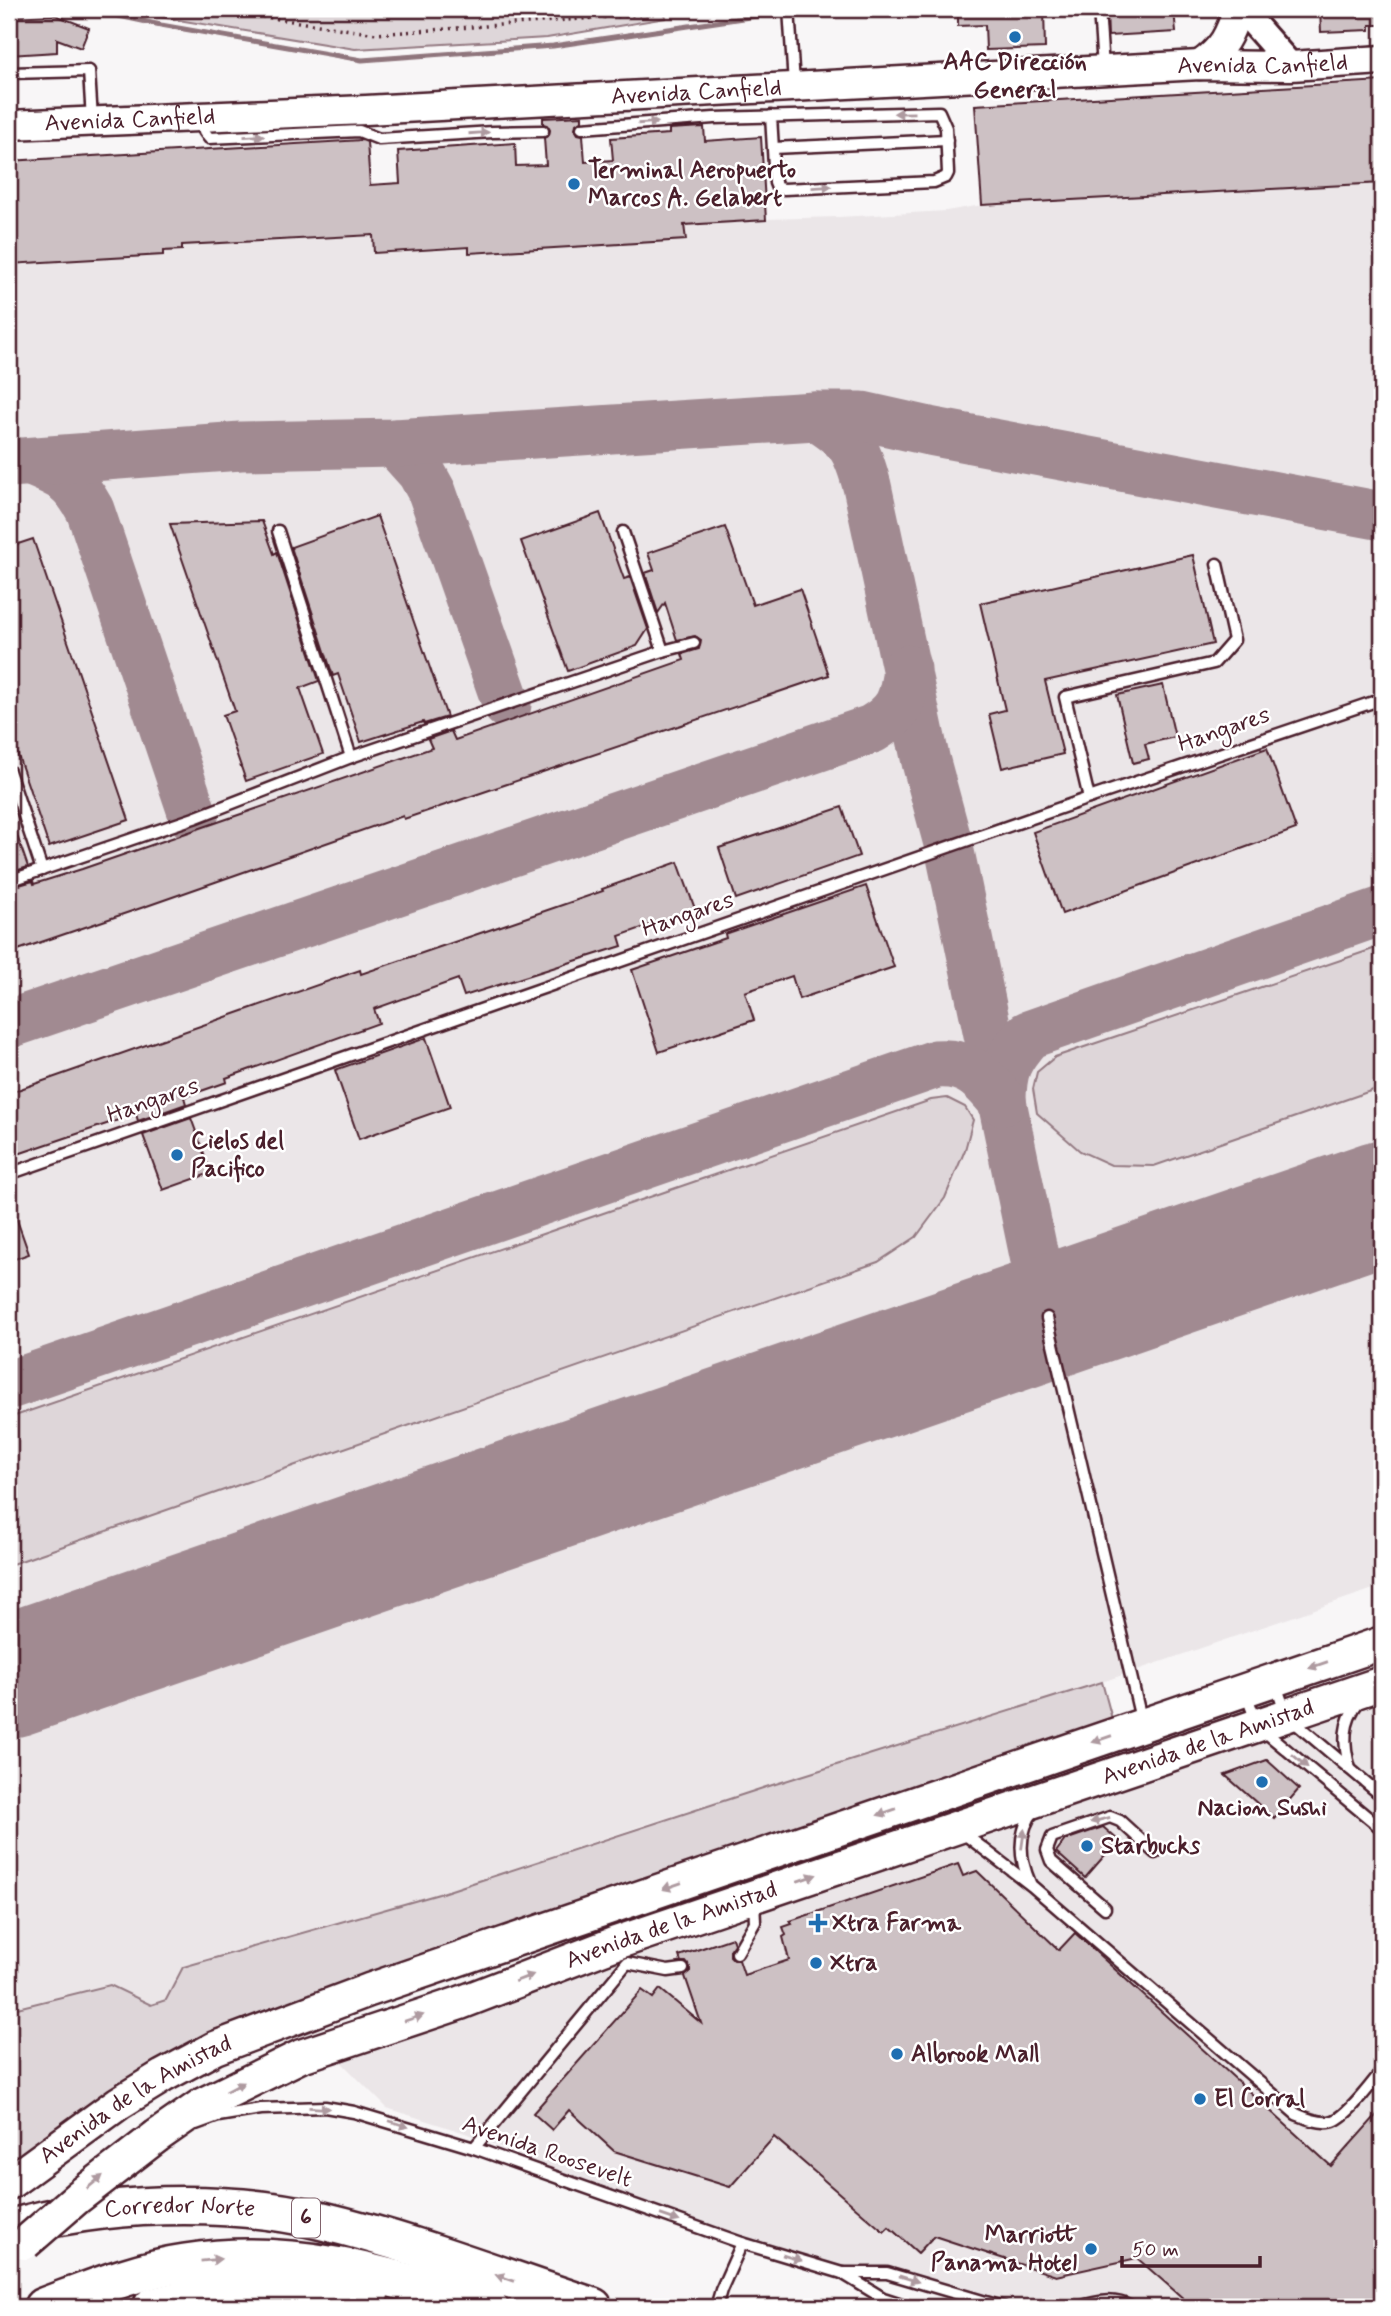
<svg xmlns="http://www.w3.org/2000/svg" width="1391" height="2316" font-family="Mynerve,sans-serif">
<style>
.built{fill:#ebe6e8}
.green{fill:#ded6d9;stroke:#947a82;stroke-width:2}
.lines{fill:none;stroke-linecap:round;stroke-linejoin:round}
.stream{stroke:#8f747b;stroke-width:5}
.taxiway{stroke:#a18a91;stroke-width:49}
.runway{stroke:#a18a91;stroke-width:124}
.building{fill:#cdc1c4;stroke:#4a1f2b;stroke-width:2}
.service-casing{stroke:#4a1f2b;stroke-width:15}
.tertiary-casing{stroke:#4a1f2b;stroke-width:30}
.secondary-casing{stroke:#4a1f2b;stroke-width:33}
.primary-casing{stroke:#4a1f2b;stroke-width:37}
.motorway-casing{stroke:#4a1f2b;stroke-width:42}
.path{stroke:#4a1f2b;stroke-width:3.5;stroke-dasharray:2 5;stroke-linecap:butt}
.service{stroke:#fff;stroke-width:10}
.tertiary{stroke:#fff;stroke-width:24}
.secondary{stroke:#fff;stroke-width:28}
.primary{stroke:#fff;stroke-width:32}
.motorway{stroke:#fff;stroke-width:37}
.primary-bridge-casing{stroke:#4a1f2b;stroke-width:37;stroke-linecap:butt}
.primary-bridge{stroke:#fff;stroke-width:32}
.oneway{fill:#ae9aa0}
.poi-dot{fill:#1f6fb2;stroke:#fff;stroke-width:2.5}
.labels{text-anchor:middle;dominant-baseline:central;stroke-width:5;stroke-linejoin:round;paint-order:stroke}
.shield{fill:#fff;stroke:#80626b;stroke-width:2}
.shield-label{font-size:23px;font-weight:bold;fill:#4a1f2b}
.poi-label{font-size:24px;font-weight:bold;fill:#4a1f2b;stroke:#fff;text-anchor:start}
.street-label{font-size:24px;fill:#4a1f2b;stroke:#fff}
</style>
<rect width="100%" height="100%" fill="#f8f6f7"/>
<filter id="ink" filterUnits="userSpaceOnUse"><feTurbulence type="fractalNoise" baseFrequency=".0143" numOctaves="2"/><feDisplacementMap in="SourceGraphic" scale="14" xChannelSelector="R" yChannelSelector="G"/><feConvolveMatrix kernelMatrix="1 2 1 2 8 2 1 2 1" color-interpolation-filters="sRGB"/></filter>
<g filter="url(#ink)">
<g class="built">
<path d="M1382 81V1586L1102 1682 644 1825 439 1894 183 1967 166 2000 151 2005 110 1985 9 2010V161L367 140 370 185 399 183 398 151 515 143 516 166 545 165 543 118 582 116 585 162 613 160 611 138 669 134V129L704 127 706 141 761 137 766 219 838 217 946 211 982 205 975 105 1296 86 1298 98 1316 96 1315 85Z"/>
<path d="M1382 1683V2307H1003L887 2273H842L742 2243 465 2133 387 2108 335 2056 941 1849Z"/>
</g>
<g class="green">
<path d="M111 9H664L666 18 547 38 355 49Z"/>
<path d="M1382 946V1087L1154 1166 1111 1165 1080 1151 1037 1113 1033 1089 1037 1072 1055 1057Z"/>
<path d="M947 1098 965 1107 973 1120 965 1150 945 1198 916 1237 878 1262 9 1565V1418L931 1100Z"/>
<path d="M1102 1682 1112 1719 70 2120 9 2163V2010L110 1985 151 2005 166 2000 183 1967 439 1894 766 1787Z"/>
</g>
<g class="lines">
<path class="stream" d="M86 9 161 25 362 60 553 46 805 9"/>
<g class="taxiway">
<path d="M815 416C851 438 856 446 867 486L926 762 949 847 1047 1318"/>
<path d="M395 443 421 472 432 492 507 705"/>
<path d="M31 462C63 475 73 479 90 510L194 818"/>
<path d="M9 463 241 446 395 443 815 416H862L929 431 1382 516"/>
<path d="M9 1024 872 729C900 712 903 701 907 669"/>
<path d="M1002 1101C1002 1070 1007 1059 1028 1035L1382 911"/>
<path d="M9 1385 936 1064C968 1061 983 1078 1002 1101"/>
</g>
<path class="runway" d="M9 1676 1382 1202"/>
</g>
<g class="building">
<path d="M958 9H1044L1045 48 986 50 985 25 958 26Z"/>
<path d="M1114 9H1174L1176 32 1108 36 1107 11Z"/>
<path d="M1320 9H1382V25H1370V30L1321 32Z"/>
<path d="M55 15 89 28 81 48 57 39V52L9 55V17Z"/>
<path d="M1382 81V183L982 205 975 105Z"/>
<path d="M582 116V121L576 124 575 129 578 134 583 135 585 162 613 160 611 138 669 134V129L704 127 705 141 761 137 766 220 684 225 686 240 469 253V247L374 253 373 235 182 245V250L163 251V255L9 264V161L362 140 367 142 370 185 400 183 398 151 515 143 516 166 546 165 544 138 549 135 550 130 547 125 543 124V118Z"/>
<path d="M600 513 624 579 630 577 648 629 637 646 568 671 521 541Z"/>
<path d="M377 516 447 717 424 724 423 722 361 742 338 674 333 676 291 547Z"/>
<path d="M262 521 274 554 277 552 319 681 300 688 323 754 246 781 223 715 235 711 170 524Z"/>
<path d="M725 527 753 605 800 589 829 675 404 819 403 816 144 907 9 953V888L33 881 34 884 82 869 432 748 428 739 451 731 455 740 684 660 682 654 699 649 701 640 695 636 677 640 665 603 658 613 645 573 654 570 648 553Z"/>
<path d="M33 539 129 820 49 847 9 729V547Z"/>
<path d="M1193 555 1213 644 1045 681 1063 754 1002 768 989 714 1005 710 980 603Z"/>
<path d="M1163 685 1175 737 1145 744 1149 759 1133 763 1117 695Z"/>
<path d="M1267 748 1296 829 1062 914 1033 832Z"/>
<path d="M842 807 859 856 736 899 719 848Z"/>
<path d="M11 818 28 867 9 873V819Z"/>
<path d="M678 862 695 909 619 936 622 946 464 996 458 979 374 1009 379 1023 226 1078 227 1082 184 1097 186 1104 138 1121 136 1114 9 1157V1093L360 970 361 974 603 891 602 889Z"/>
<path d="M866 886 894 967 799 999 792 976 745 992 754 1020 659 1052 632 970 726 938 725 934Z"/>
<path d="M426 1038 450 1107 359 1139 335 1070Z"/>
<path d="M191 1118 211 1173 163 1190 143 1135Z"/>
<path d="M11 1203 29 1254 9 1261V1204Z"/>
<path d="M1267 1760 1299 1789 1274 1818 1225 1775Z"/>
<path d="M1103 1827 1118 1840 1085 1878 1056 1852 1065 1840Z"/>
<path d="M958 1864 963 1876 977 1871 1059 1950 1075 1933 1331 2166 1382 2109V2307H1193L1137 2258 1056 2276 934 2236 918 2253 889 2227 884 2232 774 2137 730 2187 614 2151 569 2110 552 2130 533 2113 642 1990 653 1998 660 1989 701 2023 685 1976 690 1972V1967L686 1962H681L679 1956 732 1938 734 1944 730 1950V1956L734 1960H739L744 1975 789 1960 783 1937 786 1935 783 1927 792 1924 790 1921Z"/>
</g>
<g class="lines">
<defs>
<g id="service">
<path d="M789 9 794 84"/>
<path d="M1099 9 1103 68"/>
<path d="M9 73 89 71 92 120"/>
<path d="M202 120 204 131 209 138 359 131 379 139 493 132 543 131"/>
<path d="M582 128 714 118 939 112 946 128 948 173 946 177 934 182 784 189 777 188 775 183 771 116"/>
<path d="M773 148 947 140"/>
<path d="M278 531 351 757"/>
<path d="M623 532 663 651"/>
<path d="M9 771 42 870"/>
<path d="M1089 798 1065 697 1214 663 1234 640 1217 564"/>
<path d="M9 881 194 818 351 757 663 651 694 643"/>
<path d="M9 1174 1089 798 1382 699"/>
<path d="M1047 1318 1141 1719"/>
<path d="M1276 1685 1287 1716 1382 1796"/>
<path d="M1246 1694 1258 1726 1382 1829"/>
<path d="M1350 1769C1343 1743 1342 1723 1359 1701"/>
<path d="M963 1833 1032 1886 1296 2114C1306 2118 1317 2123 1329 2122 1345 2121 1371 2084 1382 2071"/>
<path d="M1030 1883C1019 1858 1017 1831 1036 1808"/>
<path d="M1105 1908 1051 1861 1047 1850 1052 1837 1110 1817 1120 1821 1155 1853"/>
<path d="M737 1953 755 1922 754 1900"/>
<path d="M196 2124 218 2116 261 2109 325 2107 354 2112 474 2148 742 2243 842 2273 883 2298 911 2307"/>
<path d="M474 2148 627 1963 668 1971 683 1969"/>
<path d="M842 2273H887L1003 2307"/>
<path d="M716 2307 721 2290 742 2243"/>
<path d="M1079 2307C1097 2301 1115 2298 1131 2307"/>
</g>
<path id="tertiary" d="M1241 9 1291 66"/>
<g id="secondary">
<path d="M1200 65C1224 48 1229 36 1238 9"/>
<path id="s1" d="M9 125 366 110 1200 65 1291 66 1382 60"/>
</g>
<g id="primary">
<path id="s2" d="M157 2136 203 2104 301 2056 460 2003 616 1943 1382 1683"/>
<path id="s3" d="M9 2183 119 2103 163 2076 215 2048 369 1990 1382 1643"/>
</g>
<g id="motorway">
<path id="s4" d="M9 2229C101 2201 225 2198 319 2220 412 2242 502 2277 593 2307"/>
<path d="M43 2307C89 2290 136 2270 185 2263 293 2246 388 2275 489 2307"/>
<path d="M152 2307C223 2288 297 2284 370 2292"/>
</g>
</defs>
<use href="#service" class="service-casing"/>
<use href="#tertiary" class="tertiary-casing"/>
<use href="#secondary" class="secondary-casing"/>
<use href="#primary" class="primary-casing"/>
<use href="#motorway" class="motorway-casing"/>
<path class="path" d="M214 9 376 34 651 14 650 9"/>
<use href="#service" class="service"/>
<use href="#tertiary" class="tertiary"/>
<use href="#secondary" class="secondary"/>
<use href="#primary" class="primary"/>
<use href="#motorway" class="motorway"/>
<defs>
<path id="primary-bridge" d="M25 2243 78 2197 157 2136"/>
</defs>
<use href="#primary-bridge" class="primary-bridge-casing"/>
<use href="#primary-bridge" class="primary-bridge"/>
</g>
<defs><path id="oneway-solid" d="M-6-.8H1V-3.2L6.5 0L1 3.2V.8H-6Z" transform="scale(1.75)"/></defs>
<g class="oneway">
<use href="#oneway-solid" transform="translate(904 113) rotate(179)"/>
<use href="#oneway-solid" transform="translate(648 123) rotate(-4)"/>
<use href="#oneway-solid" transform="translate(479 133) rotate(-4)"/>
<use href="#oneway-solid" transform="translate(254 136) rotate(-3)"/>
<use href="#oneway-solid" transform="translate(822 187) rotate(-3)"/>
<use href="#oneway-solid" transform="translate(1318 1665) rotate(161)"/>
<use href="#oneway-solid" transform="translate(1102 1739) rotate(161)"/>
<use href="#oneway-solid" transform="translate(1300 1761) rotate(40)"/>
<use href="#oneway-solid" transform="translate(887 1812) rotate(161)"/>
<use href="#oneway-solid" transform="translate(1100 1820) rotate(166)"/>
<use href="#oneway-solid" transform="translate(1023 1839) rotate(-82)"/>
<use href="#oneway-solid" transform="translate(807 1878) rotate(-19)"/>
<use href="#oneway-solid" transform="translate(672 1886) rotate(161)"/>
<use href="#oneway-solid" transform="translate(524 1978) rotate(-21)"/>
<use href="#oneway-solid" transform="translate(414 2018) rotate(-18)"/>
<use href="#oneway-solid" transform="translate(235 2087) rotate(-28)"/>
<use href="#oneway-solid" transform="translate(319 2108) rotate(3)"/>
<use href="#oneway-solid" transform="translate(399 2124) rotate(18)"/>
<use href="#oneway-solid" transform="translate(95 2182) rotate(-39)"/>
<use href="#oneway-solid" transform="translate(670 2218) rotate(19)"/>
<use href="#oneway-solid" transform="translate(792 2258) rotate(17)"/>
<use href="#oneway-solid" transform="translate(211 2260) rotate(-6)"/>
<use href="#oneway-solid" transform="translate(505 2278) rotate(-161)"/>
<use href="#oneway-solid" transform="translate(909 2279) rotate(17)"/>
</g>
</g>
<g class="poi-dot">
<circle cx="1015" cy="37" r="7"/>
<circle cx="574" cy="184" r="7"/>
<circle cx="177" cy="1155" r="7"/>
<circle cx="1262" cy="1782" r="7"/>
<circle cx="1087" cy="1846" r="7"/>
<path d="M814.5 1912.5h7v7h7v7h-7v7h-7v-7h-7v-7h7z"/>
<circle cx="816" cy="1963" r="7"/>
<circle cx="897" cy="2054" r="7"/>
<circle cx="1200" cy="2099" r="7"/>
<circle cx="1091" cy="2249" r="7"/>
</g>
<g class="labels">
<rect class="shield" x="292" y="2198.5" width="28" height="39" rx="5"/>
<g class="shield-label">
<text x="306" y="2218">6</text>
</g>
<g class="poi-label">
<text x="1015" y="62" text-anchor="middle">AAC Dirección<tspan x="1015" dy="28">General</tspan></text>
<text x="588" y="170">Terminal Aeropuerto<tspan x="588" dy="28">Marcos A. Gelabert</tspan></text>
<text x="191" y="1141">Cielos del<tspan x="191" dy="28">Pacifico</tspan></text>
<text x="1262" y="1808" text-anchor="middle">Nacion Sushi</text>
<text x="1101" y="1846">Starbucks</text>
<text x="832" y="1923">Xtra Farma</text>
<text x="830" y="1963">Xtra</text>
<text x="911" y="2054">Albrook Mall</text>
<text x="1214" y="2099">El Corral</text>
<text x="1077" y="2235" text-anchor="end">Marriott<tspan x="1077" dy="28">Panama Hotel</tspan></text>
</g>
<g class="street-label">
<text stroke="none"><textPath href="#s1" startOffset="1255">Avenida Canfield</textPath></text>
<text stroke="none"><textPath href="#s1" startOffset="688">Avenida Canfield</textPath></text>
<text stroke="none"><textPath href="#s1" startOffset="121">Avenida Canfield</textPath></text>
<text transform="translate(1224 730) rotate(-19)">Hangares</text>
<text transform="translate(688 915) rotate(-19)">Hangares</text>
<text transform="translate(153 1101) rotate(-19)">Hangares</text>
<text stroke="none"><textPath href="#s2" startOffset="1125">Avenida de la Amistad</textPath></text>
<text stroke="none"><textPath href="#s2" startOffset="558">Avenida de la Amistad</textPath></text>
<text stroke="none"><textPath href="#s3" startOffset="152">Avenida de la Amistad</textPath></text>
<text transform="translate(547 2152) rotate(19)">Avenida Roosevelt</text>
<text stroke="none"><textPath href="#s4" startOffset="173">Corredor Norte</textPath></text>
</g>
</g>
<rect width="1391" height="2316" fill="none" stroke="#fff" stroke-width="35"/>
<rect x="18" y="18" width="1356" height="2281" fill="none" stroke="#4a1f2b" stroke-width="2.5" filter="url(#ink)"/>
<path d="M1122 2256v10h138v-10" fill="none" stroke="#4a1f2b" stroke-width="3.5"/>
<text x="1132" y="2256" font-size="21" fill="#4a1f2b" stroke="#ffffff" stroke-width="5" paint-order="stroke">50 m</text>
</svg>
